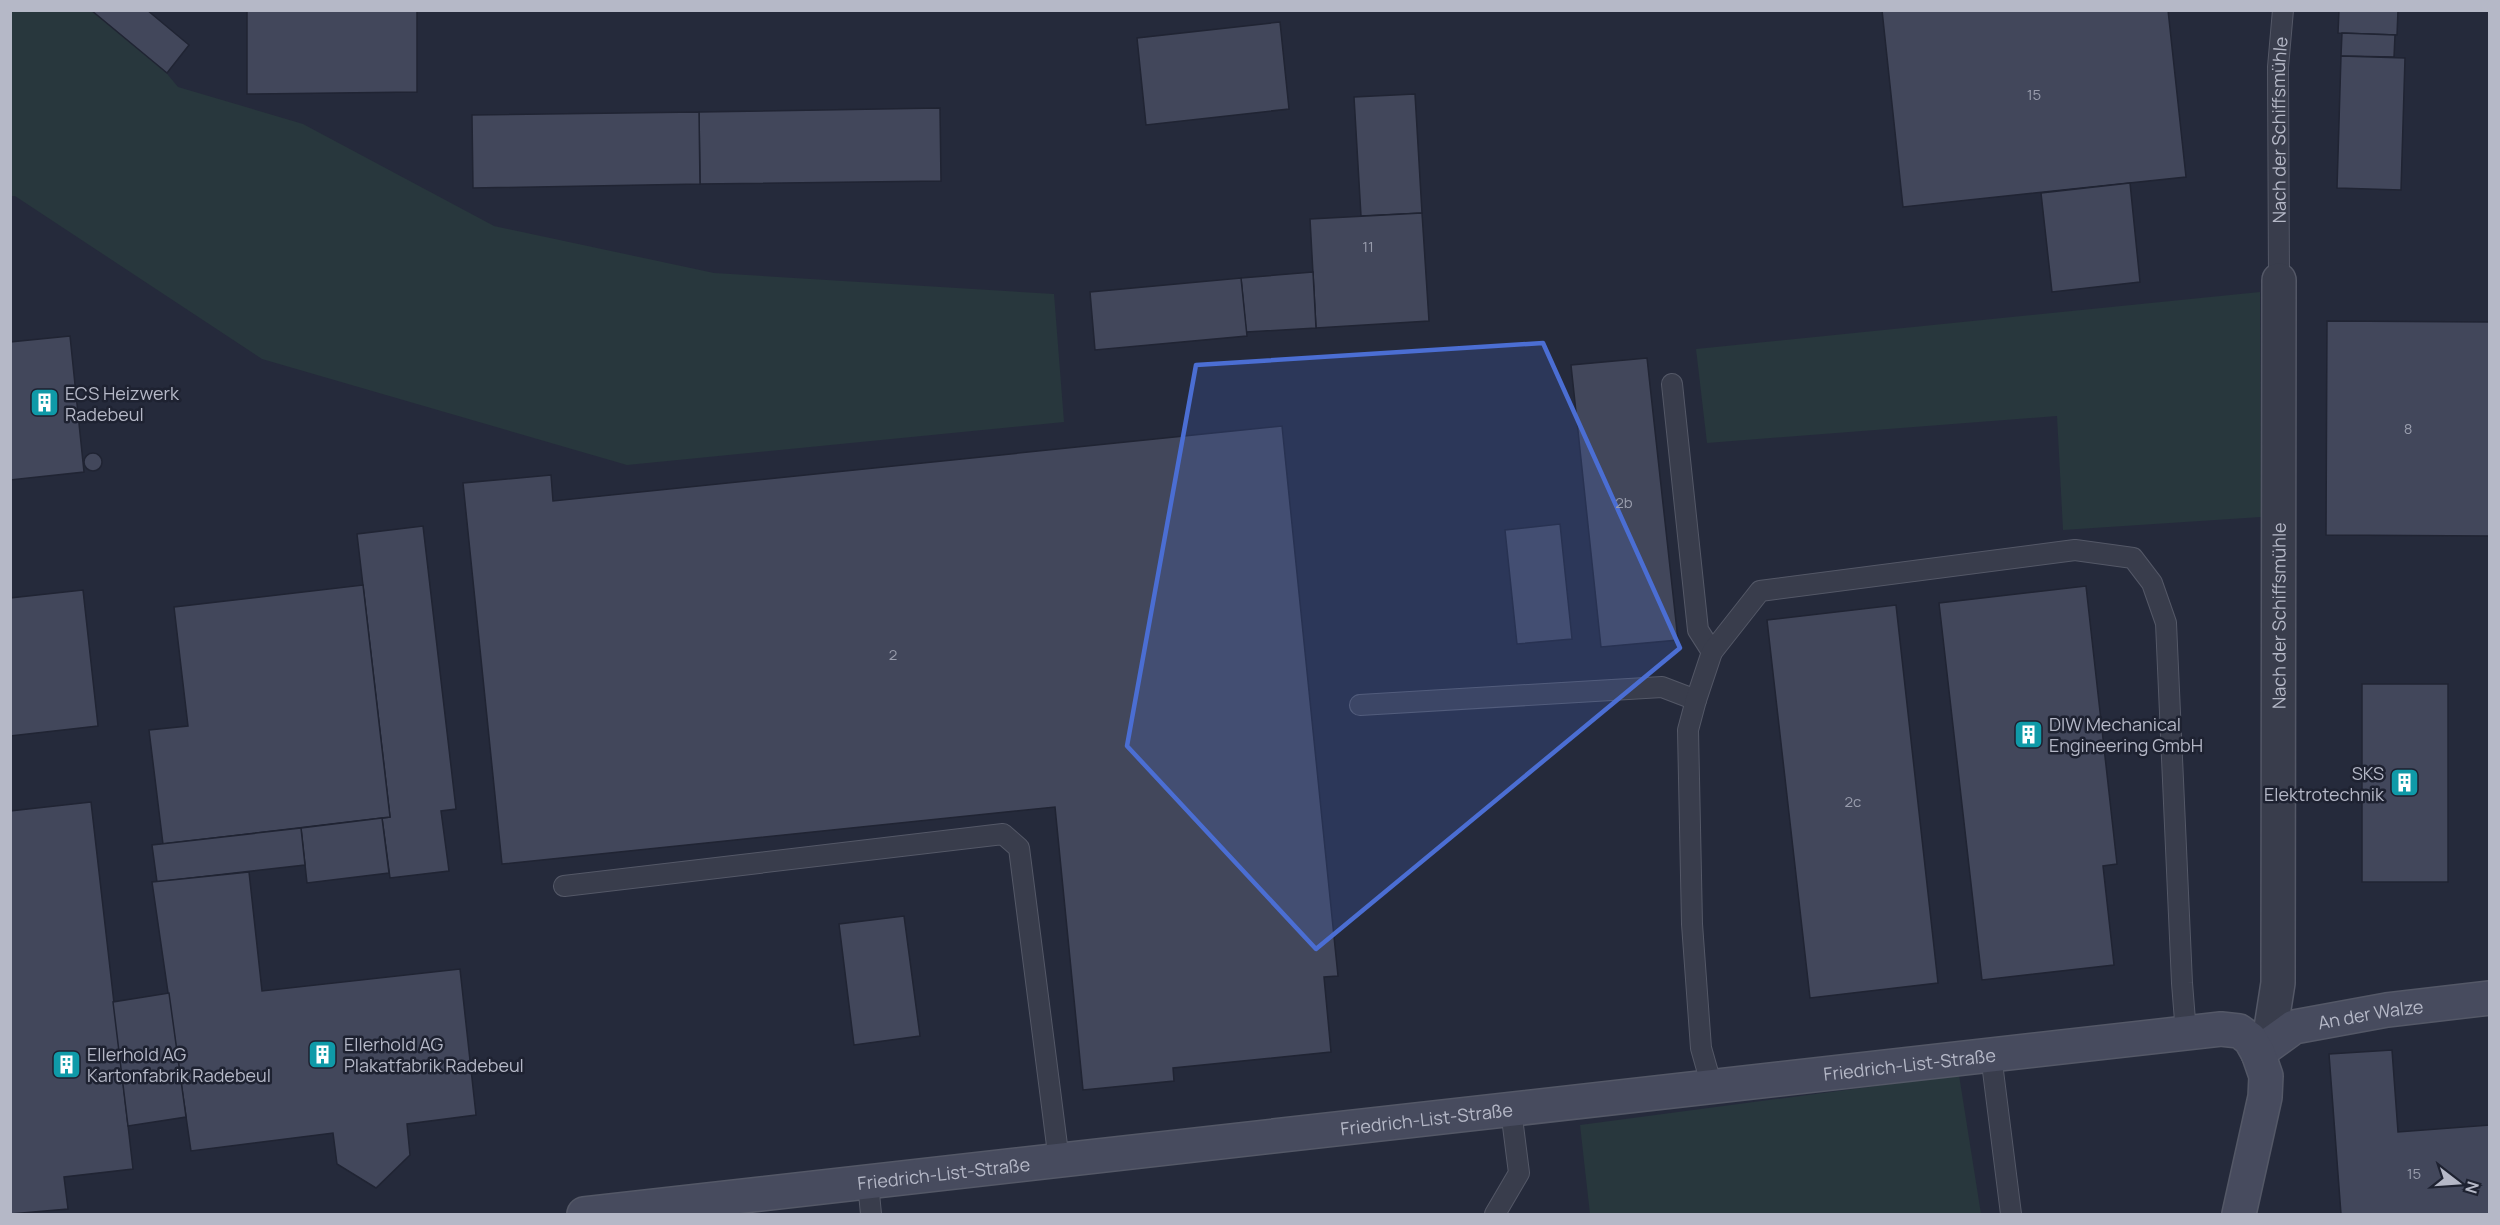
<svg xmlns="http://www.w3.org/2000/svg" width="2500" height="1225" font-family="Manrope,sans-serif">
<style>
.green{fill:#28373d}
.building{fill:#42475b;stroke:#202433;stroke-width:1.5}
.lines{fill:none;stroke-linecap:round;stroke-linejoin:round}
.lane-casing{stroke:#545867;stroke-width:22}
.street-casing{stroke:#545867;stroke-width:36}
.secondary-casing{stroke:#545867;stroke-width:36}
.lane{stroke:#393d4c;stroke-width:20}
.street{stroke:#393d4c;stroke-width:33}
.secondary{stroke:#474b5e;stroke-width:33}
.marked{fill:#4b6ed3;fill-opacity:0.2;stroke:#4b6ed3;stroke-width:4.5;stroke-linejoin:round}
.labels{text-anchor:middle;dominant-baseline:central;stroke-width:5;stroke-linejoin:round;paint-order:stroke}
.number-label{font-size:15px;fill:#989cac}
.street-label{font-size:18px;fill:#b5b8c7;stroke:#1e2231}
.poi-label{font-size:18px;fill:#b5b8c7;stroke:#1e2231;text-anchor:start}
</style>
<rect width="100%" height="100%" fill="#252a3b"/>
<g class="green">
<path d="M11 11H115L178 87 303 124 494 226 714 273 1054 294 1064 422 627 465 262 359 15 196H11Z"/>
<path d="M2260 292 2261 517 2063 530 2057 416 1707 443 1696 349Z"/>
<path d="M1959 1075 1981 1214H1590L1580 1125Z"/>
</g>
<g class="building">
<path d="M91 10H147L189 45 167 73Z"/>
<path d="M247 10H417V92L247 94Z"/>
<path d="M1882 10H2168L2186 177 1903 207Z"/>
<path d="M2339 10H2398L2397 35 2338 33Z"/>
<path d="M1280 22 1289 109 1146 125 1137 38Z"/>
<path d="M2342 33 2395 35 2394 57 2341 56Z"/>
<path d="M2341 56 2405 58 2401 190 2337 188Z"/>
<path d="M1415 94 1422 213 1361 216 1354 97Z"/>
<path d="M940 108 941 181 700 184 699 112Z"/>
<path d="M699 112 700 184 473 188 472 115Z"/>
<path d="M2130 183 2140 282 2052 292 2041 193Z"/>
<path d="M1422 213 1429 321 1316 328 1310 219Z"/>
<path d="M1313 272 1316 328 1246 332 1241 278Z"/>
<path d="M1241 278 1247 336 1095 350 1090 292Z"/>
<path d="M2327 321 2490 322V536L2326 535Z"/>
<path d="M70 336 84 472 10 480V342Z"/>
<path d="M1647 358 1678 640 1601 647 1571 365Z"/>
<path d="M1282 426 1338 976 1324 977 1331 1052 1173 1068 1174 1081 1083 1090 1055 807 502 864 463 483 551 475 553 501Z"/>
<circle cx="93" cy="462" r="9"/>
<path d="M1560 524 1572 639 1517 644 1505 530Z"/>
<path d="M423 526 456 809 441 811 449 871 390 878 382 818 390 817 357 534Z"/>
<path d="M363 585 390 817 163 844 149 730 188 726 174 607Z"/>
<path d="M2086 586 2117 864 2103 866 2114 965 1982 980 1939 603Z"/>
<path d="M83 590 98 726 10 736V598Z"/>
<path d="M1896 605 1938 983 1810 998 1767 620Z"/>
<rect x="2362" y="684" width="86" height="198"/>
<path d="M91 802 133 1169 64 1177 68 1209 10 1214V811Z"/>
<path d="M382 818 389 873 307 883 301 828Z"/>
<path d="M301 828 305 865 157 882 152 845Z"/>
<path d="M249 872 262 991 460 969 476 1115 407 1124 410 1155 376 1188 337 1164 333 1133 191 1151 152 882Z"/>
<path d="M904 916 920 1036 854 1045 839 924Z"/>
<path d="M169 993 186 1117 128 1126 113 1002Z"/>
<path d="M2392 1050 2398 1132 2490 1125V1214H2341L2329 1054Z"/>
</g>
<g class="lines">
<defs>
<g id="lane">
<path id="s1" d="M2279 280 2278 67 2283 10"/>
<path d="M1672 384 1698 630 1712 652"/>
<path d="M1360 705 1662 687 1696 700"/>
<path d="M564 886 1003 834 1019 848 1059 1161"/>
<path d="M1991 1055 2011 1214"/>
<path d="M1712 1087 1701 1048 1692 924 1688 730 1696 700 1712 652 1760 591 2075 550 2133 558 2152 583 2166 623 2182 983 2186 1033"/>
<path d="M868 1183 871 1214"/>
<path d="M1495 1214 1519 1173 1511 1110"/>
</g>
<g id="street">
<path id="s2" d="M2258 1053 2271 1028 2278 983 2279 280"/>
</g>
<g id="secondary">
<path id="s3" d="M2258 1053 2294 1027 2387 1010 2490 998"/>
<path id="s4" d="M584 1214 2221 1029 2239 1031 2250 1039 2258 1053 2266 1076 2265 1097 2239 1214"/>
</g>
</defs>
<use href="#lane" class="lane-casing"/>
<use href="#street" class="street-casing"/>
<use href="#secondary" class="secondary-casing"/>
<use href="#lane" class="lane"/>
<use href="#street" class="street"/>
<use href="#secondary" class="secondary"/>
</g>
<path class="marked" d="M1543 343 1680 648 1316 949 1127 746 1196 365Z"/>
<defs>
<symbol id="building-square" viewBox="-11 -11 22 22"><rect x="-9" y="-9" width="18" height="18" rx="4" fill="#0f9aa8" stroke="#1e2231"/><path d="M-4-6H4V6H1V3H-1V6H-4ZM-2.5-4.3h1.7v1.8h-1.7ZM.8-4.3h1.7v1.8H.8ZM-2.5-1h1.7V.8h-1.7ZM.8-1h1.7V.8H.8Z" fill="#fff"/></symbol>
</defs>
<g fill-rule="evenodd">
<use href="#building-square" x="28" y="386" width="33" height="33"/>
<use href="#building-square" x="2012" y="718" width="33" height="33"/>
<use href="#building-square" x="2388" y="766" width="33" height="33"/>
<use href="#building-square" x="306" y="1038" width="33" height="33"/>
<use href="#building-square" x="50" y="1048" width="33" height="33"/>
</g>
<g class="labels">
<g class="number-label">
<text x="2034" y="94">15</text>
<text x="1368" y="246">11</text>
<text x="2408" y="428">8</text>
<text x="1624" y="502">2b</text>
<text x="893" y="654">2</text>
<text x="1853" y="801">2c</text>
<text x="2414" y="1173">15</text>
</g>
<g class="street-label">
<text stroke="none"><textPath href="#s1" startOffset="150">Nach der Schiffsmühle</textPath></text>
<text stroke="none"><textPath href="#s2" startOffset="441">Nach der Schiffsmühle</textPath></text>
<text stroke="none"><textPath href="#s3" startOffset="122">An der Walze</textPath></text>
<text stroke="none"><textPath href="#s4" startOffset="1334">Friedrich-List-Straße</textPath></text>
<text stroke="none"><textPath href="#s4" startOffset="848">Friedrich-List-Straße</textPath></text>
<text stroke="none"><textPath href="#s4" startOffset="362">Friedrich-List-Straße</textPath></text>
</g>
<g class="poi-label">
<text x="65" y="393">ECS Heizwerk<tspan x="65" dy="21">Radebeul</tspan></text>
<text x="2049" y="724">DIW Mechanical<tspan x="2049" dy="21">Engineering GmbH</tspan></text>
<text x="2384" y="773" text-anchor="end">SKS<tspan x="2384" dy="21">Elektrotechnik</tspan></text>
<text x="344" y="1044">Ellerhold AG<tspan x="344" dy="21">Plakatfabrik Radebeul</tspan></text>
<text x="87" y="1054">Ellerhold AG<tspan x="87" dy="21">Kartonfabrik Radebeul</tspan></text>
</g>
</g>
<rect width="2500" height="1225" fill="none" stroke="#b5b8c7" stroke-width="24"/>
<g transform="translate(2458 1183) rotate(107)" stroke="#1e2231" stroke-width="4.5" paint-order="stroke">
<path d="M0-4.5L10 22L0 15L-10 22Z" fill="#b5b8c7"/>
<text y="-9" font-size="16" font-weight="bold" text-anchor="middle" fill="#b5b8c7">N</text>
</g>
</svg>
